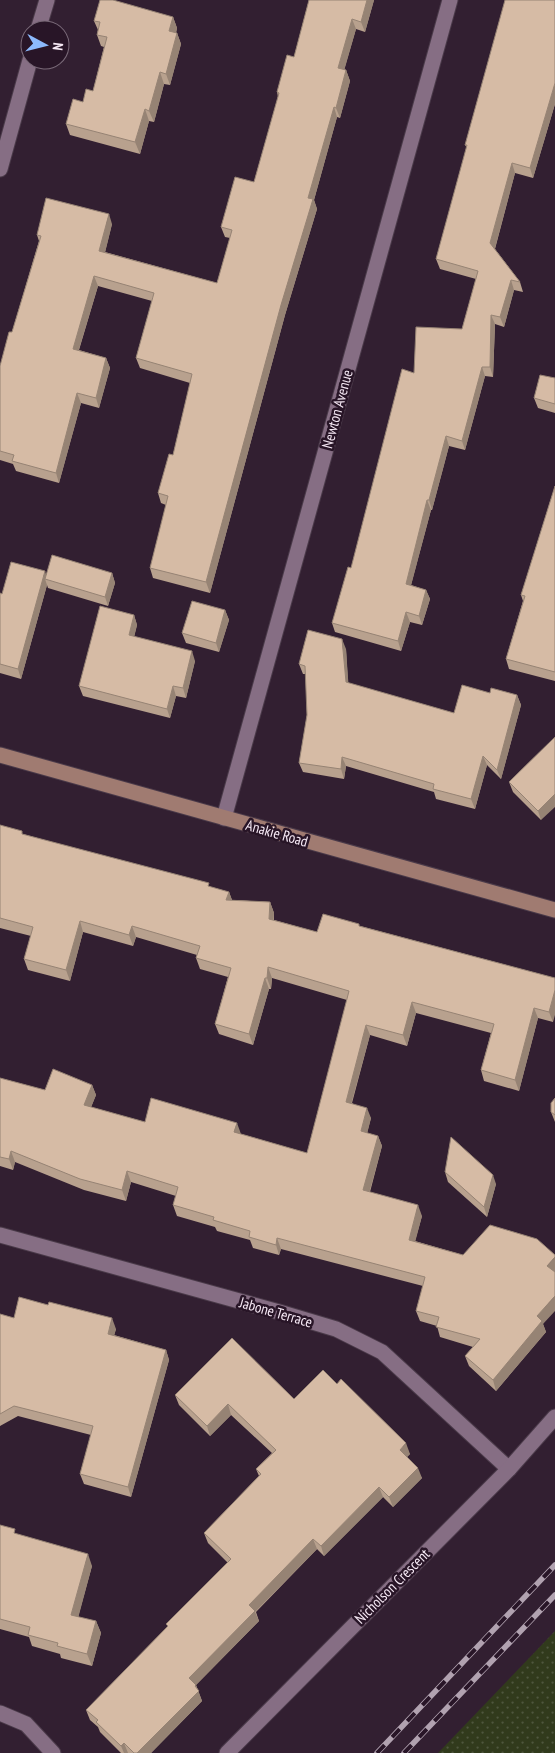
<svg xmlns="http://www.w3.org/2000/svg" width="555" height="1753" font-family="'PT Sans Narrow',sans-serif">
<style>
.grass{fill:url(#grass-dots)}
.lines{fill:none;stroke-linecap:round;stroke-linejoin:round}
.street-casing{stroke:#4a3a49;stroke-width:17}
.secondary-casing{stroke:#4a3a49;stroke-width:17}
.street{stroke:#866e84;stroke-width:15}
.secondary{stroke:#a07b71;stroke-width:15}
.rail-casing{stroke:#b1a2b0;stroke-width:5.5}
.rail{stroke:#281527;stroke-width:4;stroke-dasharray:11;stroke-linecap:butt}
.wall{fill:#b8a18e}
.shaded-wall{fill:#968374}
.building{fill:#d6bba5;stroke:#968374}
.labels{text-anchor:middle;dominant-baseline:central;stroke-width:5;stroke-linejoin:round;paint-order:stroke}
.street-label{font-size:15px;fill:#f6e9f5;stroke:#281527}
</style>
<defs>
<pattern id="grass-dots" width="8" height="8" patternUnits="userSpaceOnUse" patternTransform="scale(1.25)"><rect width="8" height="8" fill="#313a1c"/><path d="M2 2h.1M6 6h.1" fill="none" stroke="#4f563e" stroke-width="1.8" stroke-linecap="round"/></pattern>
</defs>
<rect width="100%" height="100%" fill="#321f31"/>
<path class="grass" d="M555 1631V1753H438Z"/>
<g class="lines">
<defs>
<g id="street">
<path d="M38 30 47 0"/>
<path d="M0 169 30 60"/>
<path d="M224 818 450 0"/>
<path d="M0 1235 279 1312 336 1329 382 1352 509 1469"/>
<path d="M0 1713 26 1724 53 1753"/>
<path d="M227 1753 509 1469 555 1417"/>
</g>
<path id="secondary" d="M0 755 555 910"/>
</defs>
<use href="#street" class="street-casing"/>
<use href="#secondary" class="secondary-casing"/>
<use href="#street" class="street"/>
<use href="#secondary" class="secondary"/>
<defs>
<g id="rail">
<path d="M377 1753 555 1565"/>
<path d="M404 1753 555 1595"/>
</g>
</defs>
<use href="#rail" class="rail-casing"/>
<use href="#rail" class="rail"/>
</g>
<g class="wall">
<path d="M309 0H374L365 32 356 29 344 70H346L350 81 340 118 337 117 314 200 317 209 285 315 210 593 153 578 150 568 166 505 161 503 158 493 173 455 190 383 140 368 136 358 152 301 98 286 79 350 106 358 110 368 99 408 81 403 59 483 16 471 13 464 0 460V366L12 332 39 241 37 235 112 224 105 252 217 283 230 238 225 237 221 227 254 182 278 97 277 92 294 57Z"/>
<path d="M555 0V104L533 178 515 173 495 249 520 282 523 292 514 290 504 327 495 324 493 377 485 376 465 450 449 446 432 510H431L411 585 426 590 430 599 422 625 410 622 401 651 335 632 332 623 351 568 414 373 462 329 476 279 440 269 436 259 467 148 465 145Z"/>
<path d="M173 17 177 28 176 33H177L181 44 170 85 164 84 154 122 149 121 140 154 70 135 66 124 83 102 93 91 104 47 101 46 97 35 98 30 94 21Z"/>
<path d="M555 378V413L538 408 534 398Z"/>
<path d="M555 486V681L509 669 506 659 523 601 521 595Z"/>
<path d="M112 573 115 583 108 606 48 588 47 585 21 679 0 673V593L2 594 46 575Z"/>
<path d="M225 610 229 620 219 652 186 643 182 633Z"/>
<path d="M134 615 137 625 134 637 195 661 186 698 176 696 170 718 83 696 79 686Z"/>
<path d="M346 649 348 683 454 713 490 693 517 695 521 705 501 779 487 765 475 809 436 799 434 792 346 766 344 779 303 772 299 763 307 715 306 674H303L299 664Z"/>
<path d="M555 737 541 820 513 792 509 782Z"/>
<path d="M0 825 23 834 229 892 232 900 270 902 274 913V920L317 932 360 926 555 978 553 1022 538 1018 519 1091 484 1081 481 1070 491 1033 416 1013 407 1046 370 1035 352 1103 371 1118 367 1133 378 1136 382 1146 370 1192 422 1216 415 1241 463 1255 555 1272 543 1324 546 1332 496 1391 469 1366 465 1356 473 1347 440 1337 437 1326 420 1321 416 1311 423 1286 281 1249 279 1255 253 1248 250 1240 217 1231 215 1227 177 1216 173 1205 176 1196 131 1182 126 1201 84 1190 15 1162 13 1170 0 1166V1078L45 1090 92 1085 96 1095 91 1107 145 1122 241 1134 307 1153 347 1000 272 978 271 989H269L253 1045 219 1034 215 1024 228 977 200 969 196 958 197 955 136 937 133 946 83 932 70 981 28 970 24 959 31 936 0 928Z"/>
<path d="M555 1098V1122L551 1112Z"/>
<path d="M445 1172 496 1184 487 1217 448 1182Z"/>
<path d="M0 1314 14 1318 116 1329 114 1335 166 1350 169 1360 131 1497 84 1484 80 1474 91 1435 18 1416 0 1426Z"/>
<path d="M337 1384 410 1454 407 1457 422 1478 393 1507 383 1497 324 1556 317 1549 256 1612 259 1621 196 1685 202 1701 151 1753H121L100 1732 98 1727 90 1720 86 1710 168 1627 166 1624 228 1563 208 1543 204 1533 259 1476 256 1469 272 1453 231 1415 210 1436 179 1405 175 1395 294 1399Z"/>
<path d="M0 1525 16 1534 92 1566 78 1617 96 1621 101 1633 92 1666 61 1658 60 1654 32 1646 29 1637 0 1629Z"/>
</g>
<g class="shaded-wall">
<path d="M367 0H374L365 32 361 22Z"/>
<path d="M173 17 177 28 174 42 169 31Z"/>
<path d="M352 19 356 29 342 78 338 68Z"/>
<path d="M177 33 181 44 170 85 166 74Z"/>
<path d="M346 70 350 81 340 118 336 108Z"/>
<path d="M160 72 164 84 154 122 149 111Z"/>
<path d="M555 83V104L533 178 530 168Z"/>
<path d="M334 107 337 117 314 200 317 209 285 315 210 593 206 582 308 198Z"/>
<path d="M145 109 149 121 140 154 135 142Z"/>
<path d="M512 163 515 173 494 252 490 243Z"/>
<path d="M109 214 112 224 103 261 99 251Z"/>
<path d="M94 276 98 286 76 359 73 349Z"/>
<path d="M511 280 514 290 504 327 500 317Z"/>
<path d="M491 315 495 324 493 377 490 367Z"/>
<path d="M106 358 110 368 99 408 96 398Z"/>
<path d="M482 367 485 376 465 450 462 441Z"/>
<path d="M77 393 81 403 59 483 56 473Z"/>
<path d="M446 436 449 446 432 510 429 500Z"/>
<path d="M427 500 431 510 409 593 406 584Z"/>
<path d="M45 571 48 580 45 579 47 585 21 679 18 669Z"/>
<path d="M112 573 115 583 108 606 105 597Z"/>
<path d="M426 590 430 599 422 625 419 616Z"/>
<path d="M225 610 229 620 219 652 216 643Z"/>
<path d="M406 612 410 622 401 651 398 641Z"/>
<path d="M134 615 137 625 132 645 129 635Z"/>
<path d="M342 639 346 649 349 692 346 682Z"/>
<path d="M192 651 195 661 186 698 183 688Z"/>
<path d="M173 686 176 696 170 718 167 709Z"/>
<path d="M517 695 521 705 501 779 497 770Z"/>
<path d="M483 756 487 765 475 809 471 799Z"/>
<path d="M342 757 346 766 344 779 341 769Z"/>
<path d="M555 794V807L541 820 538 811Z"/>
<path d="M229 892 233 903 226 900Z"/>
<path d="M270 902 274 913 273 929 269 919Z"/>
<path d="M80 921 83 932 70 981 66 970Z"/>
<path d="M132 926 136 937 133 946 129 935Z"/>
<path d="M268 967 272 978 271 989 267 978Z"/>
<path d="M265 978 269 989 253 1045 249 1034Z"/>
<path d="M555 990V1015L553 1022 549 1012Z"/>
<path d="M412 1002 416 1013 407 1046 403 1035Z"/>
<path d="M534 1008 538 1018 519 1091 515 1080Z"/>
<path d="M366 1025 370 1035 349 1112 346 1102Z"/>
<path d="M92 1085 96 1095 88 1115 84 1105Z"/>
<path d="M367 1108 371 1118 365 1142 361 1131Z"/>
<path d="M237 1123 241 1134 234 1132Z"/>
<path d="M378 1136 382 1146 367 1201 363 1190Z"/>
<path d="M11 1151 15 1162 13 1170 9 1159Z"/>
<path d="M127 1171 131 1182 126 1201 122 1190Z"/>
<path d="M493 1175 496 1184 487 1217 484 1207Z"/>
<path d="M418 1205 422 1216 413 1250 409 1240Z"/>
<path d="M277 1238 281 1249 279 1255 276 1245Z"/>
<path d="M555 1257V1272L551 1276 547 1266Z"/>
<path d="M555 1296V1311L543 1324 546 1332 496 1391 493 1380 537 1316Z"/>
<path d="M112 1318 116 1329 112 1344 108 1334Z"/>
<path d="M166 1350 169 1360 131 1497 128 1487Z"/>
<path d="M228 1404 231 1415 210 1436 207 1426Z"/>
<path d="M406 1443 410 1454 403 1460 400 1450Z"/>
<path d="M418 1468 422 1478 393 1507 389 1497Z"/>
<path d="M379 1487 383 1497 324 1556 321 1546Z"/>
<path d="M313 1539 317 1549 255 1612 259 1621 196 1685 202 1701 151 1753H137L189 1678 249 1605Z"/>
<path d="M88 1554 92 1566 76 1626 71 1615Z"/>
<path d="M96 1621 101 1633 92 1666 87 1654Z"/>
<path d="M124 1743 128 1753H124L121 1746Z"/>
</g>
<g class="building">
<path d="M100 0H113L173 17 169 31 177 33 166 74 160 72 149 111 145 109 135 142 66 124 73 99 83 102 86 89 93 91 107 37 97 35 100 22 94 21Z"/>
<path d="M309 0H367L361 22 352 19 338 68 346 70 336 108 334 107 308 198 313 199 281 305 206 582 150 568 168 496 158 493 169 454 173 455 192 374 136 358 154 293 94 276 73 349 106 358 96 398 77 393 56 473 12 461 14 455 0 451V366L9 332H12L41 236 37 235 46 198 109 214 99 251 217 283 232 230 221 227 235 177 254 182 279 93 277 92 287 55 294 57Z"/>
<path d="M505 0H555V83L530 168 512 163 490 243 520 282 511 280 500 317 491 315 490 367H482L462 441 446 436 429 500H427L406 584 426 590 419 616 406 612 398 641 332 623 348 567 351 568 402 369 414 373 416 327 462 329 478 271 436 259 467 145H465Z"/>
<path d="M540 375 555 378V404L534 398Z"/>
<path d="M555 486V672L506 659 525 596 521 595Z"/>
<path d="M52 555 112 573 105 597 45 579Z"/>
<path d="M11 562 45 571 18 669 0 664V593L2 594Z"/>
<path d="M192 601 225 610 216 643 182 633Z"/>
<path d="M100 606 134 615 129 635 192 651 183 688 173 686 167 709 79 686Z"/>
<path d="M308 630 342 639 346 682 454 713 462 685 490 693 491 688 517 695 497 770 483 756 471 799 433 789 434 784 342 757 341 769 299 763 307 715 305 666 299 664Z"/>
<path d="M555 737V794L538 811 509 782Z"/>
<path d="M0 825 22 831V834L209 883 208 886 229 892 226 900 270 902 269 919 317 932 323 914 359 924V926L555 978V990L549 1012 534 1008 515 1080 481 1070 494 1024 412 1002 403 1035 366 1025 346 1102 367 1108 361 1131 378 1136 363 1190 418 1205 409 1240 463 1255 490 1225 537 1239 555 1255V1257L547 1266 555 1272V1296L537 1316 542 1321 493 1380 465 1356 480 1339 436 1327 439 1317 416 1311 425 1277 277 1238 276 1245 249 1237 250 1231 213 1220 214 1217 173 1205 178 1187 127 1171 122 1190 80 1179 11 1151 9 1159 0 1157V1078L45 1090 53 1069 92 1085 84 1105 145 1122 151 1098 237 1123 234 1132 307 1153 349 991 268 967 267 978H265L249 1034 215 1024 231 968 196 958 200 946 132 926 129 935 80 921 66 970 24 959 33 927 0 918Z"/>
<path d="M555 1098V1115L551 1112V1103Z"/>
<path d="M451 1137 493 1175 484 1207 445 1172Z"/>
<path d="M19 1297 48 1305 49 1302 112 1318 108 1334 166 1350 128 1487 80 1474 93 1426 14 1406 0 1414V1314L14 1318Z"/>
<path d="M232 1338 294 1399 323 1370 337 1384 341 1379 406 1443 400 1450 418 1468 389 1497 379 1487 321 1546 313 1539 249 1605 255 1611 189 1678 196 1685 195 1686 199 1691 137 1753H134L124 1743 121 1746 96 1722 98 1720 86 1710 168 1626 166 1624 231 1559 204 1533 261 1474 256 1469 276 1450 228 1404 207 1426 175 1395Z"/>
<path d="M0 1525 15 1529 14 1533 88 1554 71 1615 96 1621 87 1654 57 1646 58 1643 28 1635 30 1627 0 1619Z"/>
</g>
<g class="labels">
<g class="street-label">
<text transform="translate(337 409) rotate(-75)">Newton Avenue</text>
<text transform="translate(277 833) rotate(16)">Anakie Road</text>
<text transform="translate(276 1312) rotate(16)">Jabone Terrace</text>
<text transform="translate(392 1586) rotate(-45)">Nicholson Crescent</text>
</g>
</g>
<g transform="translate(45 45) rotate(97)"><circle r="24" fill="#281527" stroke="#7a6a79"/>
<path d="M0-4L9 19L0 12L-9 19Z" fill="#8cb9fc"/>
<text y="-8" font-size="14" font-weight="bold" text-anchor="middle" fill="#f6e9f5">N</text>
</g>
</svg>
